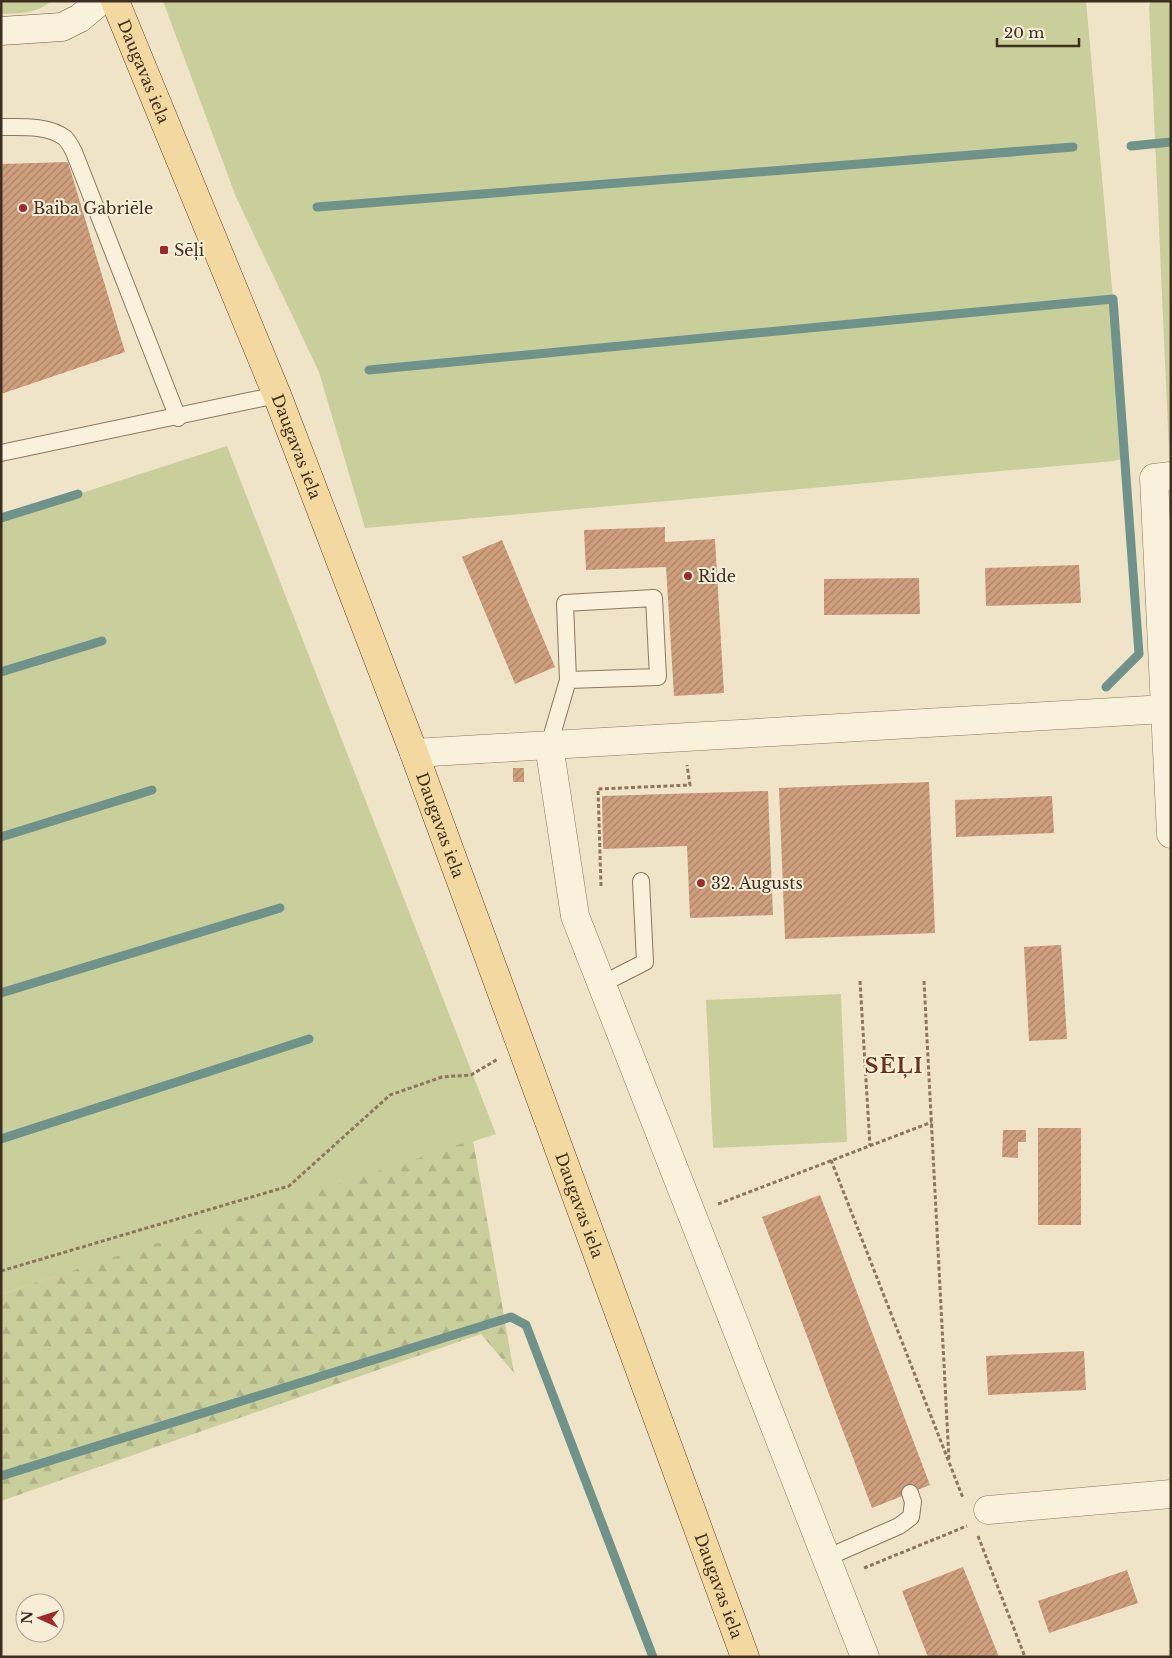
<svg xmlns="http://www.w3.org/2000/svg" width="1172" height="1658" font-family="'Libre Baskerville',serif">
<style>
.green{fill:#c9cf9b}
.forest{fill:url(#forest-firs)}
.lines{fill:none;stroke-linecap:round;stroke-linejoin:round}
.stream{stroke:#6f938a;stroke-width:9}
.building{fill:url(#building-hatch)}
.lane-casing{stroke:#8d765c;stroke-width:18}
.street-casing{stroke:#8d765c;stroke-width:29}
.secondary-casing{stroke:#6f573f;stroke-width:29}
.primary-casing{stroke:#5b4430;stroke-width:29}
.path{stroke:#8d765c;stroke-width:3;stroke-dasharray:4 2.5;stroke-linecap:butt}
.lane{stroke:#faf1dc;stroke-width:16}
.street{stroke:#faf1dc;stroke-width:28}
.secondary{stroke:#faf1dc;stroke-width:28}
.primary{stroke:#f3d9a0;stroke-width:28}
.poi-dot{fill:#9e2a2b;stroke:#f7eed8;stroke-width:2}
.labels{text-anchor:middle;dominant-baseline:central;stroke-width:4;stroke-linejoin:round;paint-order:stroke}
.street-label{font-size:16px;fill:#3d2e20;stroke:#f7eed8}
.poi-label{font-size:16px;fill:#3d2e20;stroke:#f7eed8;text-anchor:start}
.district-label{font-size:21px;font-weight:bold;letter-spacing:1px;fill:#6b2e1e;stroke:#f7eed8}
</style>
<defs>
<pattern id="forest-firs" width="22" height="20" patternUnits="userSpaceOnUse" patternTransform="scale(1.25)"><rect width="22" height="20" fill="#c9cf9b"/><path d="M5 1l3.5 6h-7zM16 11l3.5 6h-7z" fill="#aeb285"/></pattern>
<pattern id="building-hatch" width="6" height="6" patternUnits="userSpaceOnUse" patternTransform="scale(1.25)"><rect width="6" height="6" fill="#cf9f7d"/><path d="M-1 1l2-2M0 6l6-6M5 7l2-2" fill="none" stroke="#a98266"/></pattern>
</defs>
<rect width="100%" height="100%" fill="#f0e4c8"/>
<g class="green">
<path d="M1 1H51C37 14 19 13 1 14Z"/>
<path d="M163 1H1086L1113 299 1124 458 1114 461 365 528 319 372 236 197Z"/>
<path d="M1151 1H1171L1169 451 1149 6Z"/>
<path d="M227 446 496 1134 1 1294V519Z"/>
<path d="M841 994 847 1142 713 1148 706 1000Z"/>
</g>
<path class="forest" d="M473 1140 514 1373 481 1334 1 1501V1294Z"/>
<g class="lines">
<g class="stream">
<path d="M1131 146 1171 142"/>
<path d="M317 207 1073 147"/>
<path d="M369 370 1113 299 1139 654 1106 687"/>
<path d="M1 518 78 494"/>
<path d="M1 672 102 641"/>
<path d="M1 837 152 790"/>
<path d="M1 993 280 908"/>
<path d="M1 1139 309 1039"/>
<path d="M1 1476 511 1317 526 1325 653 1657"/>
</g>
</g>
<g class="building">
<path d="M68 162 125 352 1 394V164Z"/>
<path d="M665 527V542L715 539 724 693 674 696 666 567 586 570 584 530Z"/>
<path d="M502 540 555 667 515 684 462 557Z"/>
<path d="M1079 565 1081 603 986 606 985 568Z"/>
<path d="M919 578 920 614 824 615V579Z"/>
<rect x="513" y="768" width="11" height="14"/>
<path d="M929 782 935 933 785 939 779 788Z"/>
<path d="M768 791 773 915 690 918 687 846 603 849 602 796Z"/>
<path d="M1052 796 1054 833 956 837 955 800Z"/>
<path d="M1061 945 1067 1039 1029 1041 1024 947Z"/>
<rect x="1038" y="1128" width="43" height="97"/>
<path d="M1003 1130H1026V1142H1018V1158L1002 1157Z"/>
<path d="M820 1195 930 1485 872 1508 762 1217Z"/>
<path d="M1084 1351 1086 1390 988 1395 986 1356Z"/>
<path d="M963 1567 999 1657H928L902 1591Z"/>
<path d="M1127 1570 1138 1603 1049 1633 1038 1601Z"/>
</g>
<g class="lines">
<defs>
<g id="lane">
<path d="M1 127C21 127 49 125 65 138 69 142 72 148 74 152L178 418"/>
<path d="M1 453 277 395"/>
<path d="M549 745 568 680 565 603 654 598 658 677 568 680"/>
<path d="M602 984 645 962 641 881"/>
<path d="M826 1558 899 1526 911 1517 913 1502 910 1493"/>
</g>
<g id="street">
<path d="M1171 476 1154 478 1171 834"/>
<path d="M549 745 575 916 865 1657"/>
<path d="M414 753 1165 709"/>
<path d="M988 1510 1171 1494"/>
</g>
<path id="secondary" d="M1 31 62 27 80 18 100 1"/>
<g id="primary">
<path id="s1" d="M115 1 277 395 414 753 745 1657"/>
</g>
</defs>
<use href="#lane" class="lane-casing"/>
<use href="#street" class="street-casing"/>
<use href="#secondary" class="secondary-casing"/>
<use href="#primary" class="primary-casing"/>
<g class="path">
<path d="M601 886 598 789 690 785 687 765"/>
<path d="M860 981 870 1146"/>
<path d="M924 981 949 1460"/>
<path d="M831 1160 963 1498"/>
<path d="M718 1204 932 1122"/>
<path d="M1 1271 289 1186 390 1095 442 1077 471 1075 498 1059"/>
<path d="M978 1536 1025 1657"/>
<path d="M864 1568 967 1526"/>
</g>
<use href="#lane" class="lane"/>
<use href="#street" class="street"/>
<use href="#secondary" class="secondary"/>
<use href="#primary" class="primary"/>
</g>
<g class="poi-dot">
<circle cx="23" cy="208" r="5"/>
<rect x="159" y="245" width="10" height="10" rx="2.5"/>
<circle cx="688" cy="576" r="5"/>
<circle cx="701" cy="883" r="5"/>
</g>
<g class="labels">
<g class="street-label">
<text stroke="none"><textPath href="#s1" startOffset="76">Daugavas iela</textPath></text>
<text stroke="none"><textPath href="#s1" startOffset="481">Daugavas iela</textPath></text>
<text stroke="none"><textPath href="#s1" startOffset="886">Daugavas iela</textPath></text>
<text stroke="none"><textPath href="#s1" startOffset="1291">Daugavas iela</textPath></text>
<text stroke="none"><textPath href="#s1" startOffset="1696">Daugavas iela</textPath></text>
</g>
<g class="poi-label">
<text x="33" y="208">Baiba Gabriēle</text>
<text x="174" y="250">Sēļi</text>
<text x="698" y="576">Ride</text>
<text x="711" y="883">32. Augusts</text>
</g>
<g class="district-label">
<text x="894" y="1066">SĒĻI</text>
</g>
</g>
<rect width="1172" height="1658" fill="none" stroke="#3d2e20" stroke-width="5"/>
<g transform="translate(40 1618) rotate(273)"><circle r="24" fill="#f7eed8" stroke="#ada18e"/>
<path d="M0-4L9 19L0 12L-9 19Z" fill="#9e2a2b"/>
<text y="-8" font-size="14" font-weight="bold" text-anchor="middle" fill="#3d2e20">N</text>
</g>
<path d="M997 38v8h82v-8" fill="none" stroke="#3d2e20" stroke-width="2.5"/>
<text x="1004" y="38" font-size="15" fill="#3d2e20" stroke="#f7eed8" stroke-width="4" paint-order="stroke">20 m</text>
</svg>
